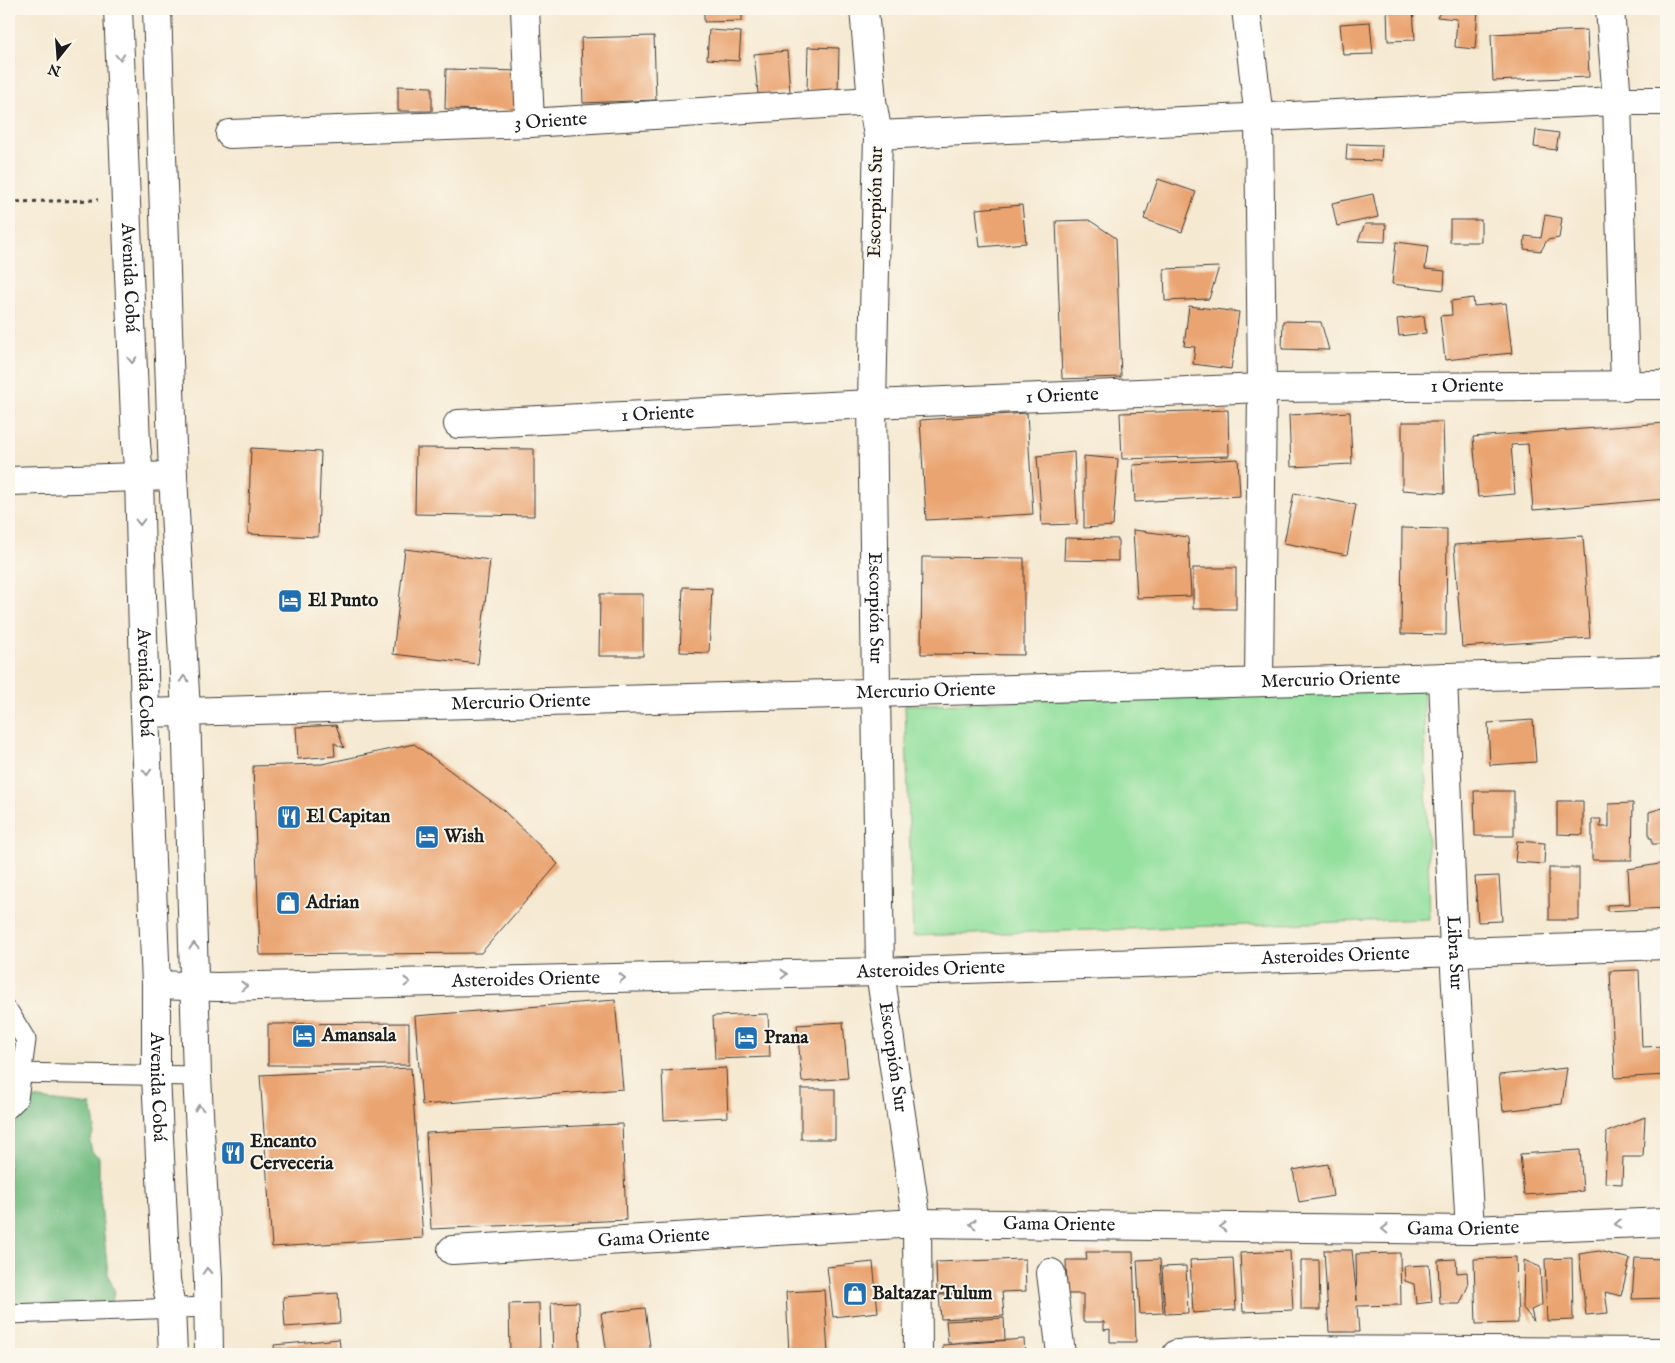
<svg xmlns="http://www.w3.org/2000/svg" width="1675" height="1363" font-family="'IM FELL English',serif">
<style>
.green{fill:#93e09d;stroke:#587e5c}
.forest{fill:#76be84;stroke:#496d50}
.building{fill:#eaa471}
.lines{fill:none;stroke-linecap:round;stroke-linejoin:round}
.lane-casing{stroke:#3d3b37;stroke-width:21}
.street-casing{stroke:#3d3b37;stroke-width:30}
.secondary-casing{stroke:#3d3b37;stroke-width:30}
.path{stroke:#3d3b37;stroke-width:3;stroke-dasharray:4 4;stroke-linecap:butt}
.lane{stroke:#fff;stroke-width:19}
.street{stroke:#fff;stroke-width:28}
.secondary{stroke:#fff;stroke-width:28}
.oneway{stroke:#999}
.labels{text-anchor:middle;dominant-baseline:central;stroke-width:4;stroke-linejoin:round;paint-order:stroke}
.street-label{font-size:19px;fill:#1c1c1c;stroke:#fbf7ec}
.poi-label{font-size:19px;font-weight:bold;fill:#1c1c1c;stroke:#fbf7ec;text-anchor:start}
</style>
<rect width="100%" height="100%" fill="#fbf7ec"/>
<filter id="ink" filterUnits="userSpaceOnUse"><feTurbulence type="fractalNoise" baseFrequency=".02" numOctaves="2"/><feDisplacementMap in="SourceGraphic" scale="10" xChannelSelector="R" yChannelSelector="G"/><feConvolveMatrix kernelMatrix="1 2 1 2 8 2 1 2 1" color-interpolation-filters="sRGB"/></filter>
<filter id="wash" filterUnits="userSpaceOnUse"><feTurbulence type="fractalNoise" baseFrequency=".0096" numOctaves="4" result="noise"/><feDisplacementMap in="SourceGraphic" scale="20" xChannelSelector="R" yChannelSelector="G"/><feGaussianBlur stdDeviation="1.12" result="paint"/><feColorMatrix in="noise" values="0 0 0 0 0 0 0 0 0 0 0 0 0 0 0 0 0 1.4 0 .05"/><feComposite in="paint" operator="in"/></filter>
<g filter="url(#wash)">
<rect width="100%" height="100%" fill="#f5e9d2"/>
<path class="green" d="M1423 686 1430 919 913 936 905 705Z"/>
<path class="forest" d="M30 1098 91 1105 95 1127 90 1142 92 1152 99 1157V1184L108 1275 115 1292 111 1303 9 1305V1133L27 1109Z"/>
<g id="blocks">
<g class="building">
<path d="M704 9H742V21L704 22Z"/>
<path d="M1387 9H1413L1415 40 1388 41Z"/>
<path d="M1443 9H1478L1475 49 1455 47 1457 19 1437 17Z"/>
<path d="M1370 22 1373 54 1343 55 1340 24Z"/>
<path d="M709 30 741 32 739 61 707 59Z"/>
<path d="M1587 30 1589 77 1493 81 1491 34Z"/>
<path d="M654 36 656 100 583 103 581 38Z"/>
<path d="M808 47 839 48 838 91H807Z"/>
<path d="M787 51 790 92 758 94 754 54Z"/>
<path d="M446 69 521 71 520 111 445 109Z"/>
<path d="M398 86 432 87V111H398Z"/>
<path d="M1536 130 1559 133 1556 150 1534 147Z"/>
<path d="M1347 144 1382 145 1381 161 1346 160Z"/>
<path d="M1158 179 1196 192 1182 232 1144 219Z"/>
<path d="M1373 194 1378 217 1337 226 1332 203Z"/>
<path d="M1022 205 1026 243 980 247 976 209Z"/>
<path d="M1545 215 1562 218 1559 238 1547 240 1541 251 1524 249 1525 236 1541 238Z"/>
<path d="M1089 220 1116 238 1121 377 1062 379 1056 221Z"/>
<rect x="1450" y="220" width="31" height="22"/>
<path d="M1365 224H1386L1385 242 1358 241Z"/>
<path d="M1396 242 1428 246 1425 269 1445 271 1444 290 1392 284Z"/>
<path d="M1219 267 1209 299 1165 301 1164 269Z"/>
<path d="M1473 298 1474 306 1506 303 1512 353 1445 360 1440 316 1452 315 1451 301Z"/>
<path d="M1189 306 1239 312 1231 369 1193 364 1195 347 1184 346Z"/>
<path d="M1424 316 1426 333 1399 336 1397 319Z"/>
<path d="M1283 321 1321 322 1329 350 1282 349Z"/>
<path d="M1228 410 1229 456 1122 459 1120 413Z"/>
<path d="M1350 412 1352 464 1291 467 1289 415Z"/>
<path d="M1027 413 1033 514 926 520 920 420Z"/>
<path d="M1402 422H1443L1445 493 1402 490Z"/>
<path d="M1666 423V499L1533 510 1528 444 1511 445 1515 494 1478 497 1473 437Z"/>
<path d="M251 448 321 452 318 537 248 534Z"/>
<path d="M416 448 534 449V516L415 514Z"/>
<path d="M1074 452 1077 524 1042 525 1037 456Z"/>
<path d="M1084 456 1118 459 1113 526 1084 528Z"/>
<path d="M1238 459 1240 496 1135 502 1133 465Z"/>
<path d="M1294 493 1356 505 1347 555 1284 543Z"/>
<path d="M1402 528 1447 529 1446 635 1401 634Z"/>
<path d="M1133 530 1188 537 1191 596 1137 598Z"/>
<path d="M1583 536 1590 638 1462 647 1454 545Z"/>
<path d="M1065 538 1118 539V561L1064 560Z"/>
<path d="M405 549 490 560 478 664 393 654Z"/>
<path d="M922 557 1024 558V655L921 654Z"/>
<rect x="1193" y="568" width="43" height="41"/>
<path d="M683 587 712 588 709 653 680 652Z"/>
<path d="M600 594H643V656H599Z"/>
<path d="M1533 720 1536 762 1490 765 1488 723Z"/>
<path d="M336 725 344 748 334 743 335 756 298 759 296 727Z"/>
<path d="M414 744 502 809 558 864 481 953 260 955 253 766 322 764Z"/>
<path d="M1474 791H1514V836H1475Z"/>
<path d="M1557 801H1583V835L1557 834Z"/>
<path d="M1633 803 1632 860H1592V819H1601L1600 827H1609V804Z"/>
<path d="M1666 807V856H1662V844H1652V838H1649V812Z"/>
<path d="M1517 841 1545 843 1544 864 1515 862Z"/>
<path d="M1666 863V908L1607 911V905L1630 904 1628 869Z"/>
<rect x="1549" y="868" width="30" height="52"/>
<path d="M1499 876 1502 921 1478 922 1475 877Z"/>
<path d="M1639 970 1642 1047 1666 1046V1075L1615 1078 1610 971Z"/>
<path d="M615 1000 623 1089 422 1105 415 1016Z"/>
<path d="M768 1014 770 1057 715 1059 713 1016Z"/>
<path d="M843 1022 848 1078 802 1082 797 1025Z"/>
<path d="M409 1023V1065H268V1024Z"/>
<path d="M411 1068 423 1238 272 1247 260 1075Z"/>
<path d="M726 1068 728 1117 664 1120 662 1071Z"/>
<path d="M1567 1068 1562 1104 1503 1111 1499 1075Z"/>
<rect x="801" y="1089" width="34" height="50"/>
<path d="M1645 1117 1643 1157H1623L1622 1184 1605 1183 1607 1132Z"/>
<path d="M622 1124 626 1220 431 1229 426 1133Z"/>
<path d="M1580 1150 1583 1191 1524 1195 1520 1154Z"/>
<path d="M1328 1164 1333 1196 1299 1202 1293 1170Z"/>
<path d="M1324 1250H1352L1357 1301 1356 1254 1400 1253 1401 1305 1357 1306 1359 1332H1329Z"/>
<path d="M1290 1251 1293 1310 1243 1312 1240 1253Z"/>
<path d="M1599 1251 1630 1259 1621 1296 1605 1292 1608 1313 1586 1315 1579 1254Z"/>
<path d="M1086 1252H1133L1136 1342H1110V1329L1104 1330V1322H1083V1294H1067L1066 1260H1087Z"/>
<path d="M1516 1257 1518 1323 1476 1324 1474 1259Z"/>
<path d="M1233 1258 1236 1310 1193 1313 1190 1260Z"/>
<path d="M1572 1258 1573 1320 1547 1321 1545 1259Z"/>
<path d="M1635 1258 1666 1259V1298L1632 1299Z"/>
<path d="M1025 1259 1026 1291 1002 1292 1004 1316 941 1319 939 1295 974 1293 937 1294 936 1262Z"/>
<path d="M1160 1259 1163 1313 1140 1314 1137 1260Z"/>
<path d="M1456 1259 1457 1273 1467 1272 1468 1286 1460 1304H1440L1438 1260Z"/>
<path d="M1301 1260H1319L1320 1310H1301Z"/>
<path d="M1524 1260 1540 1267 1542 1305 1531 1310 1534 1322 1523 1308Z"/>
<path d="M873 1262 878 1312 833 1317 827 1267Z"/>
<path d="M1429 1265 1432 1302 1416 1304 1414 1284 1405 1281 1404 1266Z"/>
<path d="M1186 1266 1188 1313 1165 1314 1162 1267Z"/>
<path d="M824 1290 828 1354H789L786 1292Z"/>
<path d="M338 1293 340 1323 285 1327 283 1297Z"/>
<path d="M579 1302 580 1354H553L551 1303Z"/>
<path d="M539 1303 540 1354H510L509 1304Z"/>
<path d="M645 1308 651 1354H607L601 1313Z"/>
<path d="M1004 1318 1005 1340 948 1343 946 1321Z"/>
<path d="M339 1339 341 1354H275L274 1345Z"/>
<path d="M1024 1339 1025 1354H943V1345Z"/>
<path d="M864 1350V1354H831V1352Z"/>
</g>
</g>
</g>
<g filter="url(#ink)">
<use href="#blocks" fill-opacity="0" stroke="#3d3b37" stroke-width="1"/>
<g class="lines">
<defs>
<g id="lane">
<path d="M9 1012 26 1040 18 1099 9 1108"/>
<path d="M9 1073 197 1076"/>
<path d="M9 1314 208 1307"/>
</g>
<g id="street">
<path d="M525 9 530 123"/>
<path id="s1" d="M864 9 872 101 878 135 872 404 880 972 917 1223 918 1354"/>
<path d="M1246 9 1259 118 1262 388 1259 682"/>
<path d="M1610 9 1617 101 1625 387"/>
<path id="s2" d="M230 134 530 123 872 101"/>
<path d="M878 135 1617 101H1666"/>
<path id="s3" d="M458 424 872 404 1262 388 1666 385"/>
<path d="M9 481 173 476"/>
<path id="s4" d="M1443 677 1454 952 1470 1230"/>
<path id="s5" d="M145 713 1666 671"/>
<path id="s6" d="M156 985 217 987 880 972 1666 945"/>
<path id="s7" d="M452 1250 917 1223 1470 1230 1666 1222"/>
<path d="M1051 1273 1061 1354"/>
<path d="M1177 1354 1274 1350 1666 1352"/>
</g>
<g id="secondary">
<path id="s8" d="M118 9 136 443 139 477 145 713 156 985V1076L166 1280 171 1308 173 1354"/>
<path d="M157 9 173 476 186 711 197 1076 208 1279 209 1354"/>
</g>
</defs>
<use href="#lane" class="lane-casing"/>
<use href="#street" class="street-casing"/>
<use href="#secondary" class="secondary-casing"/>
<path class="path" d="M9 202 98 200"/>
<use href="#lane" class="lane"/>
<use href="#street" class="street"/>
<use href="#secondary" class="secondary"/>
</g>
<defs><path id="oneway-chevron" d="M-2-3.5L2.5 0L-2 3.5" fill="none" stroke-width="1.6" stroke-linecap="round" stroke-linejoin="round" transform="scale(1.25)"/></defs>
<g class="oneway">
<use href="#oneway-chevron" transform="translate(120 57) rotate(88)"/>
<use href="#oneway-chevron" transform="translate(132 360) rotate(88)"/>
<use href="#oneway-chevron" transform="translate(140 522) rotate(89)"/>
<use href="#oneway-chevron" transform="translate(184 679) rotate(-93)"/>
<use href="#oneway-chevron" transform="translate(147 772) rotate(88)"/>
<use href="#oneway-chevron" transform="translate(194 946) rotate(-92)"/>
<use href="#oneway-chevron" transform="translate(784 974) rotate(-1)"/>
<use href="#oneway-chevron" transform="translate(622 978) rotate(-1)"/>
<use href="#oneway-chevron" transform="translate(407 982) rotate(-1)"/>
<use href="#oneway-chevron" transform="translate(244 986) rotate(-1)"/>
<use href="#oneway-chevron" transform="translate(199 1108) rotate(-93)"/>
<use href="#oneway-chevron" transform="translate(973 1224) rotate(-179)"/>
<use href="#oneway-chevron" transform="translate(1618 1224) rotate(178)"/>
<use href="#oneway-chevron" transform="translate(1223 1227) rotate(-179)"/>
<use href="#oneway-chevron" transform="translate(1385 1229) rotate(-179)"/>
<use href="#oneway-chevron" transform="translate(207 1271) rotate(-93)"/>
</g>
</g>
<defs>
<symbol id="hotel-square" viewBox="-11 -11 22 22"><rect x="-9" y="-9" width="18" height="18" rx="4" fill="#1f6fb2" stroke="#fbf7ec"/><path d="M-6-4.5h1.5V1H6V5H4.5V3h-9V5H-6ZM-4 0a1.8 1.8 0 1 1 3.6 0ZM.5 0V-2.5h3Q6-2.5 6 0Z" fill="#fff"/></symbol>
<symbol id="restaurant-square" viewBox="-11 -11 22 22"><rect x="-9" y="-9" width="18" height="18" rx="4" fill="#1f6fb2" stroke="#fbf7ec"/><path d="M-5-6h1v4h1v-4h1v4h1v-4h1v5L-1.5 .5V6h-2V.5L-5-1ZM5-6V6H3V1.5H1.5Q1.5-4 5-6Z" fill="#fff"/></symbol>
<symbol id="shop-square" viewBox="-11 -11 22 22"><rect x="-9" y="-9" width="18" height="18" rx="4" fill="#1f6fb2" stroke="#fbf7ec"/><path d="M-5-2.5h2.3a2.7 3.5 0 0 1 5.4 0H5L5.5 6h-11ZM-1.5-2.5h3a1.5 2.3 0 0 0-3 0Z" fill="#fff"/></symbol>
</defs>
<g fill-rule="evenodd">
<use href="#hotel-square" x="276" y="587" width="28" height="28"/>
<use href="#restaurant-square" x="275" y="803" width="28" height="28"/>
<use href="#hotel-square" x="413" y="823" width="28" height="28"/>
<use href="#shop-square" x="274" y="889" width="28" height="28"/>
<use href="#hotel-square" x="290" y="1022" width="28" height="28"/>
<use href="#hotel-square" x="732" y="1024" width="28" height="28"/>
<use href="#restaurant-square" x="219" y="1139" width="28" height="28"/>
<use href="#shop-square" x="841" y="1280" width="28" height="28"/>
</g>
<g class="labels">
<g class="street-label">
<text stroke="none"><textPath href="#s2" startOffset="321">3 Oriente</textPath></text>
<text transform="translate(876 202) rotate(-89)">Escorpión Sur</text>
<text stroke="none"><textPath href="#s8" startOffset="269">Avenida Cobá</textPath></text>
<text stroke="none"><textPath href="#s3" startOffset="1010">1 Oriente</textPath></text>
<text stroke="none"><textPath href="#s3" startOffset="605">1 Oriente</textPath></text>
<text stroke="none"><textPath href="#s3" startOffset="200">1 Oriente</textPath></text>
<text stroke="none"><textPath href="#s1" startOffset="600">Escorpión Sur</textPath></text>
<text stroke="none"><textPath href="#s5" startOffset="1186">Mercurio Oriente</textPath></text>
<text stroke="none"><textPath href="#s8" startOffset="674">Avenida Cobá</textPath></text>
<text stroke="none"><textPath href="#s5" startOffset="781">Mercurio Oriente</textPath></text>
<text stroke="none"><textPath href="#s5" startOffset="376">Mercurio Oriente</textPath></text>
<text stroke="none"><textPath href="#s4" startOffset="276">Libra Sur</textPath></text>
<text stroke="none"><textPath href="#s6" startOffset="1180">Asteroides Oriente</textPath></text>
<text stroke="none"><textPath href="#s6" startOffset="775">Asteroides Oriente</textPath></text>
<text stroke="none"><textPath href="#s6" startOffset="370">Asteroides Oriente</textPath></text>
<text stroke="none"><textPath href="#s1" startOffset="1050">Escorpión Sur</textPath></text>
<text stroke="none"><textPath href="#s8" startOffset="1079">Avenida Cobá</textPath></text>
<text stroke="none"><textPath href="#s7" startOffset="608">Gama Oriente</textPath></text>
<text stroke="none"><textPath href="#s7" startOffset="1012">Gama Oriente</textPath></text>
<text stroke="none"><textPath href="#s7" startOffset="202">Gama Oriente</textPath></text>
</g>
<g class="poi-label">
<text x="308" y="601">El Punto</text>
<text x="306" y="817">El Capitan</text>
<text x="444" y="837">Wish</text>
<text x="306" y="903">Adrian</text>
<text x="322" y="1036">Amansala</text>
<text x="764" y="1038">Prana</text>
<text x="250" y="1142">Encanto<tspan x="250" dy="22">Cerveceria</tspan></text>
<text x="872" y="1294">Baltazar Tulum</text>
</g>
</g>
<rect width="1675" height="1363" fill="none" stroke="#fbf7ec" stroke-width="30"/>
<g transform="translate(58 58) rotate(197)" stroke="#fbf7ec" stroke-width="4" paint-order="stroke">
<path d="M0-4L9 19L0 12L-9 19Z" fill="#1c1c1c"/>
<text y="-8" font-size="14" font-weight="bold" text-anchor="middle" fill="#1c1c1c">N</text>
</g>
</svg>
